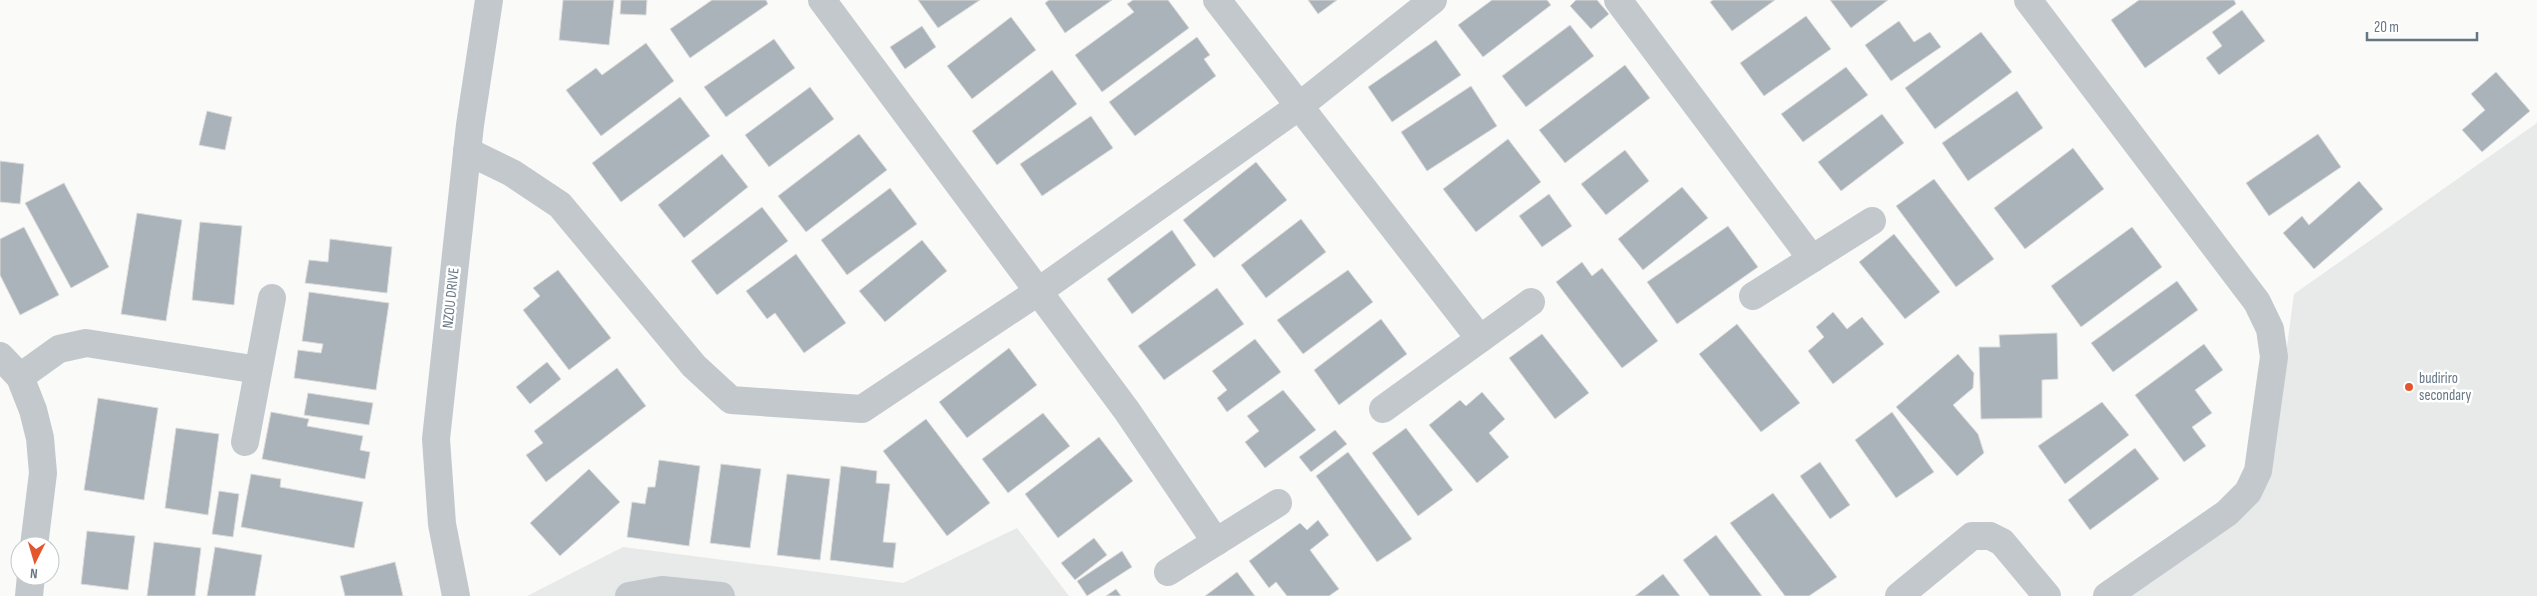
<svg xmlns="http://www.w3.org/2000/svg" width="2537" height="596" font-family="'Sofia Sans Condensed',sans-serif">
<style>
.built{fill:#e8e9e9}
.building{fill:#aab3b9;stroke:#dcdcda}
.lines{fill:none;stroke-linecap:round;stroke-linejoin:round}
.minor{stroke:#c3c8cc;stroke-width:28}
.poi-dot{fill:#e4572e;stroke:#fff;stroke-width:2}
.labels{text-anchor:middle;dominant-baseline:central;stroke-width:5;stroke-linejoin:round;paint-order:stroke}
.street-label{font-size:15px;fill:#657683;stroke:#fff}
.poi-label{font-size:15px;fill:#657683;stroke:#fff;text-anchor:start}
</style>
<rect width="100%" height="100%" fill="#fafaf8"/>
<g class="built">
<path d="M2537 123V596H2123L2269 481 2294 294Z"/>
<path d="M1017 528 1069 596H527L623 547 903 583Z"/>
</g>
<g class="building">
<path d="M563 0H614L609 45 559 40Z"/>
<path d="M621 0H647L646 15 620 14Z"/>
<path d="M712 0H766L768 4 690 58 670 29Z"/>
<path d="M918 0H980L938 28Z"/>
<path d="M1049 0H1112L1065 33 1045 3Z"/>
<path d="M1133 0H1168L1189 28 1102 92 1075 55 1134 12 1127 4Z"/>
<path d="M1308 0H1337L1318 14Z"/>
<path d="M1492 0H1547L1551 5 1483 57 1458 25Z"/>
<path d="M1576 0H1597L1609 14 1591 29 1570 6Z"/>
<path d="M1713 0H1775L1732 31 1710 2Z"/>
<path d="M1830 0H1888L1851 28Z"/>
<path d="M2139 0H2234L2236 4 2145 68 2111 20Z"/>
<path d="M2242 10 2265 41 2219 75 2206 58 2222 46 2212 32Z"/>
<path d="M1806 16 1831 49 1764 96 1740 63Z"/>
<path d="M1011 17 1036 50 972 99 947 66Z"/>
<path d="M1899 21 1914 42 1930 32 1941 47 1891 81 1865 45Z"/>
<path d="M1570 25 1594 56 1526 107 1502 76Z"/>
<path d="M922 26 936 47 905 69 890 47Z"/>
<path d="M1981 32 2012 72 1935 129 1905 88Z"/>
<path d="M1197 37 1210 55 1204 59 1216 76 1135 136 1109 102Z"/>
<path d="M774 39 795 68 726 117 704 87Z"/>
<path d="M1436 40 1461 75 1392 122 1368 87Z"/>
<path d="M646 43 674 81 601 136 566 90 596 68 602 75Z"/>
<path d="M1625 65 1650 98 1565 163 1539 130Z"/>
<path d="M1846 67 1868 95 1803 142 1781 114Z"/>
<path d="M1052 70 1077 104 997 165 972 131Z"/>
<path d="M2496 72 2530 111 2482 152 2462 130 2485 110 2471 94Z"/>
<path d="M1471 86 1497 126 1427 171 1401 132Z"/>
<path d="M810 87 834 119 769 167 745 135Z"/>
<path d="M2017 91 2043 128 1968 181 1942 143Z"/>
<path d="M680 97 710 136 621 202 592 163Z"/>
<path d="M207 111 232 117 225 150 199 145Z"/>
<path d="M1882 114 1904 143 1841 191 1818 162Z"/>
<path d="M1091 116 1113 148 1042 196 1020 164Z"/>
<path d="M859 134 887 170 806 232 778 196Z"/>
<path d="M2318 134 2341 167 2269 216 2246 183Z"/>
<path d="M1508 139 1541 182 1476 232 1443 189Z"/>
<path d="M2073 148 2104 189 2025 249 1994 208Z"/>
<path d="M1625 150 1649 181 1606 215 1581 184Z"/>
<path d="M722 154 748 187 684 238 658 205Z"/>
<path d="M0 161 24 164 20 204 0 202Z"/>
<path d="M1256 162 1287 200 1214 258 1183 220Z"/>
<path d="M1934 179 1994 259 1956 287 1896 206Z"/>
<path d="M2359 181 2383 209 2314 269 2283 233 2302 216 2309 225Z"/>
<path d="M64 183 109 267 71 288 25 203Z"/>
<path d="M1682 187 1708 218 1643 270 1618 239Z"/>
<path d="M890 188 917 224 847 275 821 240Z"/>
<path d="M1549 194 1572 226 1542 247 1519 216Z"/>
<path d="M762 207 788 241 717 295 691 261Z"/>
<path d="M137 213 182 220 166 321 121 314Z"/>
<path d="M1301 219 1326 252 1266 298 1241 265Z"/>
<path d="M200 222 242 226 234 305 192 300Z"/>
<path d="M1728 226 1758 267 1677 324 1647 282Z"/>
<path d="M24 227 59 295 20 315 0 275V239Z"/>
<path d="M2132 227 2162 267 2081 327 2051 286Z"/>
<path d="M1172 230 1196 265 1132 314 1107 279Z"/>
<path d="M1894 234 1940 292 1905 319 1859 262Z"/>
<path d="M330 239 392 247 387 293 305 283 309 260 328 262Z"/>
<path d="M922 240 947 271 885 322 859 291Z"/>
<path d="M796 254 846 323 804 353 775 313 767 319 746 291Z"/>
<path d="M1582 262 1592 276 1602 268 1658 341 1622 368 1556 282Z"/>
<path d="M558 270 611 338 569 370 523 310 540 296 533 288Z"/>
<path d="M1348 270 1373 302 1303 354 1277 320Z"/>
<path d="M2177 281 2198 310 2113 372 2091 343Z"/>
<path d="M1217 288 1244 324 1164 380 1138 346Z"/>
<path d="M309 292 389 303 376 390 294 378 298 350 321 353 323 344 302 341Z"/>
<path d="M1833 312 1847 329 1862 317 1884 344 1833 384 1808 351 1824 337 1816 327Z"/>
<path d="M1381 319 1407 354 1339 405 1314 370Z"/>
<path d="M1737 324 1800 403 1761 432 1699 354Z"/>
<path d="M2057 333 2058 379 2042 380V418L1981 419 1979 347H2000L1999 335Z"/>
<path d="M1542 334 1589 393 1555 419 1509 358Z"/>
<path d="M1255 339 1281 372 1227 412 1217 398 1227 390 1212 371Z"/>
<path d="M2204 344 2223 370 2195 390 2212 413 2192 427 2206 446 2184 462 2135 395Z"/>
<path d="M1009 348 1037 385 967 438 939 402Z"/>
<path d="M1958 354 1974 373 1973 388 1953 405 1978 434 1984 453 1957 476 1896 407Z"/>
<path d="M547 362 561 379 530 404 516 387Z"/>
<path d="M617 368 646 406 546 482 526 455 543 443 534 431Z"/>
<path d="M1283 390 1316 430 1265 468 1245 442 1259 431 1247 416Z"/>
<path d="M1482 392 1505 419 1489 433 1509 457 1477 483 1429 425 1460 400 1466 406Z"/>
<path d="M308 393 373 403 369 425 304 415Z"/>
<path d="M98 398 158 408 144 500 84 490Z"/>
<path d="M2102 402 2129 435 2065 484 2038 446Z"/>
<path d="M271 412 309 419 307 426 363 436 360 450 370 452 365 479 262 459Z"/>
<path d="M1892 412 1934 472 1896 498 1855 440Z"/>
<path d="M1043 413 1070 446 1008 493 982 459Z"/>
<path d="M926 419 990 503 947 536 883 451Z"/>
<path d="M176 428 219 434 208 515 165 508Z"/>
<path d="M1406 428 1453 490 1418 516 1372 453Z"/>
<path d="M1335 430 1347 444 1311 472 1299 457Z"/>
<path d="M1099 437 1133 481 1058 538 1025 494Z"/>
<path d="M2135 448 2159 479 2090 530 2068 500Z"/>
<path d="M1348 452 1412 539 1377 562 1316 476Z"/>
<path d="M659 460 700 466 689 546 627 537 632 502 645 504 648 487H655Z"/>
<path d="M1820 462 1850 505 1830 519 1800 476Z"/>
<path d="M721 464 761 469 750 548 710 543Z"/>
<path d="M841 466 877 471 876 483 890 484 883 542 896 543 893 568 830 560Z"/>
<path d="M589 469 620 502 560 556 530 523Z"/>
<path d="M251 474 281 479 280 487 363 502 354 548 241 527Z"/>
<path d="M787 474 830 479 820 560 777 555Z"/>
<path d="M219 491 239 494 233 537 212 534Z"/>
<path d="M1773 493 1837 577 1809 596H1785L1730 523Z"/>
<path d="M1318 520 1329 535 1310 550 1339 589 1329 596H1287L1276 582 1269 588 1249 561 1300 523 1307 530Z"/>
<path d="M87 531 135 536 128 590 81 584Z"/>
<path d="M1716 535 1762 596H1710L1683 560Z"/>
<path d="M1094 538 1107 555 1075 580 1061 563Z"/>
<path d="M154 542 201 548 195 596H147Z"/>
<path d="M215 547 262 555 255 596H207Z"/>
<path d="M1122 551 1132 567 1087 596 1077 581Z"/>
<path d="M395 562 403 596H345L340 576Z"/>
<path d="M1237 572 1255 596H1205Z"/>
<path d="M1663 574 1680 596H1635Z"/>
<path d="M1116 589 1121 596H1106Z"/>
</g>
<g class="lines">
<g class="minor">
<path d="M822 0 1127 411 1216 542"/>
<path d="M1217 0 1480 339"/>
<path d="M1618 0 1812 259"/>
<path d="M2028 0 2257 302 2270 329 2274 357 2258 471 2248 492 2227 513 2107 596"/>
<path d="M467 151 512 173 560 205 694 366 731 400 862 409 1039 291 1298 107 1433 0"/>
<path d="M1753 296 1872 221"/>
<path d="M0 356 20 377 33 410 40 438 43 473 34 546"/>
<path d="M20 377 59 349 86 343 258 370"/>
<path d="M1383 409 1531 302"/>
<path d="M245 442 272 298"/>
<path d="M1168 572 1278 503"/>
<path d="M29 596 31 576"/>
<path d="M456 596 442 524 436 439 470 125 489 0"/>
<path d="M629 596 662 590 721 596"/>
<path d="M1899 596 1972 536H1990L2002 542 2047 596"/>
</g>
</g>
<circle class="poi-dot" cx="2409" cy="387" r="5"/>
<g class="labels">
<g class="street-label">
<text transform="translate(451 298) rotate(-84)">NZOU DRIVE</text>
</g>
<g class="poi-label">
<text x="2419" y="378">budiriro<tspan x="2419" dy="17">secondary</tspan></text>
</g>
</g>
<g transform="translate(35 561) rotate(185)"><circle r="24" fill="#ffffff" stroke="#c1c8cd"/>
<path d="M0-4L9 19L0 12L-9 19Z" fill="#e4572e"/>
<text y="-8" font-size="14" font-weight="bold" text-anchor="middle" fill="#657683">N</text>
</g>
<path d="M2367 32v8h110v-8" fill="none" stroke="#657683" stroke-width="2.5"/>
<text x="2374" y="32" font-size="15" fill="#657683" stroke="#ffffff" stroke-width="4" paint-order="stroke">20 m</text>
</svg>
